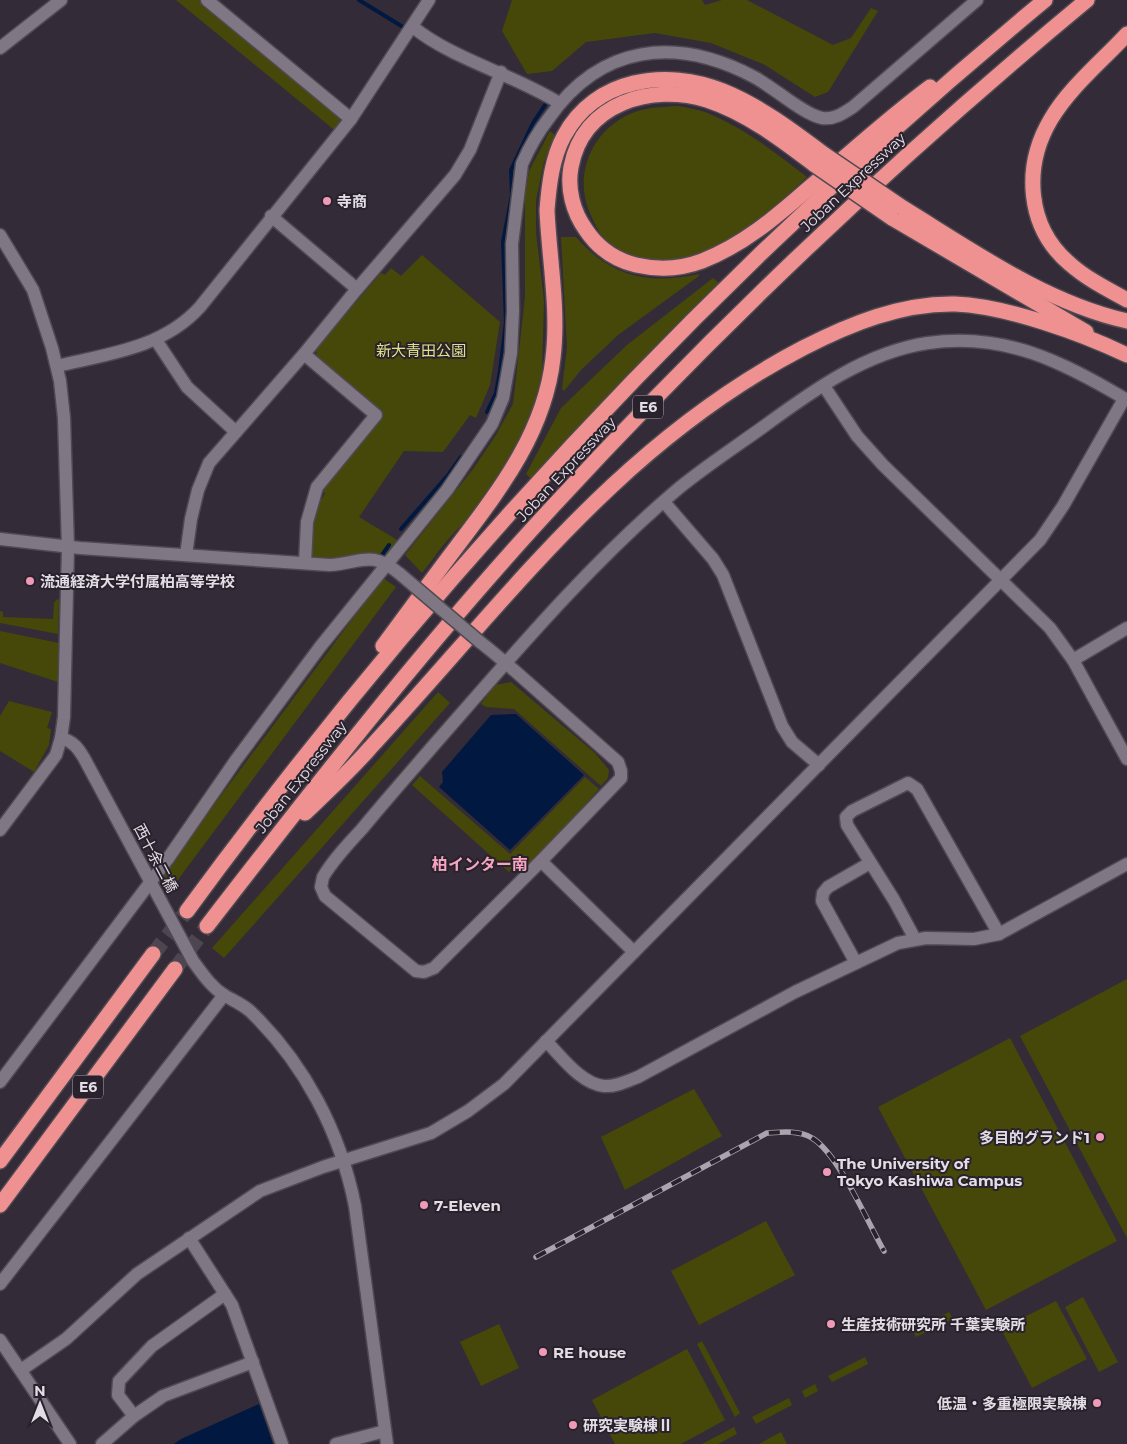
<svg xmlns="http://www.w3.org/2000/svg" width="1127" height="1444" font-family="Montserrat,'Noto Sans JP',sans-serif">
<style>
.green{fill:#464809}
.water{fill:#011940}
.lines{fill:none;stroke-linecap:round;stroke-linejoin:round}
.stream{stroke:#011940;stroke-width:4}
.highway-tunnel{stroke:#4d4651;stroke-width:15;stroke-dasharray:15 8;stroke-linecap:butt}
.minor-casing{stroke:#4f4952;stroke-width:15}
.highway-casing{stroke:#4f4952;stroke-width:18}
.minor{stroke:#807784;stroke-width:12}
.highway{stroke:#ef9190;stroke-width:15}
.rail-casing{stroke:#aaa4ae;stroke-width:5.5}
.rail{stroke:#29212c;stroke-width:4;stroke-dasharray:11;stroke-linecap:butt}
.minor-bridge-casing{stroke:#4f4952;stroke-width:15;stroke-linecap:butt}
.highway-bridge-casing{stroke:#4f4952;stroke-width:18;stroke-linecap:butt}
.minor-bridge{stroke:#807784;stroke-width:12}
.highway-bridge{stroke:#ef9190;stroke-width:15}
.poi-dot{fill:#f09ab7;stroke:#29212c;stroke-width:2}
.labels{text-anchor:middle;dominant-baseline:central;stroke-width:4;stroke-linejoin:round;paint-order:stroke}
.shield{fill:#29212c;stroke:#aba5ae;stroke-width:1}
.shield-label{font-size:14px;font-weight:bold;fill:#e3dee6}
.street-label{font-size:15px;fill:#e3dee6;stroke:#29212c}
.poi-label{font-size:15px;font-weight:bold;fill:#e3dee6;stroke:#29212c;text-anchor:start}
.park-label{font-size:15px;fill:#dce289;stroke:#29212c}
.neighbourhood-label{font-size:16px;font-weight:bold;fill:#f6a6c0;stroke:#29212c}
</style>
<rect width="100%" height="100%" fill="#332b37"/>
<g class="green">
<path d="M176 0H199L338 115 342 120 338 133Z"/>
<path d="M512 0H702L705 5 722 0H747L833 45 851 38 871 8 878 11 828 92 815 97 765 65 711 43 655 33 586 42 552 71 527 74 502 31Z"/>
<path d="M678 106C689 108 702 110 712 115 747 130 777 154 807 177 775 207 733 245 690 259 671 264 633 262 616 251 603 242 595 225 589 211 574 173 592 131 630 114 645 107 662 107 678 106Z"/>
<path d="M550 131 555 135 544 162 536 200V232L544 301 542 373 526 436 474 516C452 530 438 553 422 573L405 555 473 469 496 435 513 404 525 297V197L529 171Z"/>
<path d="M561 237H576C611 277 648 285 699 274V276L618 335 581 370 564 391 562 389 567 347Z"/>
<path d="M422 255 500 322 490 385 476 418 470 415 443 452 404 451 359 517 399 541 387 554 316 559 310 553 311 527 318 498 322 499 325 493 321 491 383 414 317 358 316 349 381 273 385 275 391 268 401 276Z"/>
<path d="M713 278 719 283 531 479 526 474 561 408 627 345Z"/>
<path d="M383 578 396 587 174 885 161 876Z"/>
<path d="M57 599 59 600 58 634 0 623V611L3 612V617L53 619 54 603Z"/>
<path d="M0 631 59 643 58 682 0 663Z"/>
<path d="M511 682 595 753 609 770 608 778 601 786 514 709 486 707 481 704 495 685Z"/>
<path d="M438 692 450 703 224 958 212 948Z"/>
<path d="M9 701 52 712 47 728 51 729 49 745 34 772 0 751V716Z"/>
<path d="M420 776 510 854 585 777 599 789 527 869 518 861 509 872 412 785Z"/>
<path d="M1127 979V1238L1020 1036Z"/>
<path d="M1010 1038 1117 1241 986 1310 878 1107Z"/>
<path d="M694 1089 722 1136 625 1190 601 1137Z"/>
<path d="M766 1221 795 1275 699 1325 671 1271Z"/>
<path d="M1083 1297 1118 1362 1099 1372 1065 1307Z"/>
<path d="M1056 1301 1087 1359 1032 1388 1001 1329Z"/>
<path d="M949 1312 953 1319 916 1337 913 1331Z"/>
<path d="M499 1324 519 1368 481 1386 460 1342Z"/>
<path d="M702 1341 740 1413 735 1417 697 1344Z"/>
<path d="M687 1349 725 1420 681 1444H615L592 1400Z"/>
<path d="M865 1357 868 1364 832 1382 828 1376Z"/>
<path d="M815 1384 818 1391 805 1398 802 1391Z"/>
<path d="M789 1398 792 1405 756 1424 752 1417Z"/>
<path d="M734 1427 737 1434 718 1444H702Z"/>
<path d="M781 1432 787 1444H759Z"/>
</g>
<g class="water">
<path d="M516 714 584 775 510 850 439 787 443 782 442 772 491 715Z"/>
<path d="M259 1404 273 1444H174L181 1439Z"/>
</g>
<g class="lines">
<g class="stream">
<path d="M359 0 403 27"/>
<path d="M487 412 496 393 500 371 506 322 503 242 512 195 511 170 533 123 547 102"/>
<path d="M401 529 449 474 461 457"/>
<path d="M382 555 389 545"/>
</g>
<g class="highway-tunnel">
<path d="M153 954 187 911"/>
<path d="M175 969 207 926"/>
</g>
<defs>
<g id="minor">
<path d="M207 0 351 119"/>
<path d="M413 27C452 59 515 75 559 103"/>
<path d="M0 48 61 0"/>
<path d="M271 216 357 289 304 354"/>
<path d="M0 235 33 290 52 348 60 381 64 418 68 547 64 717 61 738 56 755 0 830"/>
<path d="M357 289 455 175 470 150 501 72"/>
<path d="M156 340 187 387 236 432"/>
<path d="M57 366C108 354 163 348 200 307L351 119 429 0"/>
<path d="M824 386 857 436 883 465 1050 628 1073 660 1127 759"/>
<path d="M664 502 713 559 723 575 782 726 792 742 819 765"/>
<path d="M0 539 80 548 329 565C363 563 370 549 400 574"/>
<path d="M186 555 191 519 198 490 209 463 304 354 376 415 317 487 307 522 305 563"/>
<path d="M480 642C492 651 503 661 515 671L618 762 621 771V778L541 861 434 968 424 972 416 971 325 896 321 887 323 877C333 860 348 844 362 829 385 801 409 774 433 746 511 657 588 565 679 488 706 466 735 447 763 427 812 391 866 352 928 343 1005 332 1063 362 1127 400"/>
<path d="M1073 660 1127 628"/>
<path d="M61 738C73 741 78 748 84 758L193 961C202 973 211 987 224 995 232 1000 242 1004 250 1011 304 1063 340 1131 355 1206L387 1444"/>
<path d="M541 861 634 952"/>
<path d="M915 939 894 900 847 825 846 817 852 811 908 783 917 789 999 934"/>
<path d="M856 963 822 901 823 893 828 887 870 863"/>
<path d="M546 1041C561 1056 581 1084 604 1086 616 1087 627 1081 638 1077L795 992 898 943 926 938 974 939 999 934 1127 864"/>
<path d="M0 1082 167 860 236 760 320 647 447 490 492 424 503 398 511 353 513 311 512 244 522 164C529 148 538 132 549 118 601 44 676 36 754 77 772 86 804 115 822 118 834 120 844 113 853 107L977 0"/>
<path d="M189 1238 232 1305 282 1444"/>
<path d="M0 1284 224 995"/>
<path d="M0 1340 70 1444"/>
<path d="M21 1370 66 1339 137 1274 260 1191 323 1167 431 1133 468 1111 504 1084 1040 540 1063 506 1124 399"/>
<path d="M134 1416 118 1395 119 1381 152 1346 225 1294"/>
<path d="M102 1444 134 1416 163 1396 253 1362"/>
<path d="M336 1444 385 1431"/>
</g>
<g id="highway">
<path d="M1127 34C1102 61 1070 87 1051 119 1023 166 1026 227 1070 264 1087 279 1107 289 1127 300"/>
<path d="M815 165C782 140 747 113 707 100 651 83 583 103 571 167 567 189 573 212 586 230 598 248 615 260 636 265 658 270 681 269 702 261 743 245 776 217 809 188 849 154 887 119 930 87"/>
<path d="M903 208C973 251 1046 303 1127 321"/>
<path d="M892 218 1086 332"/>
<path d="M383 646C408 612 433 578 458 545 501 488 545 431 553 358 559 309 549 258 547 210 549 185 552 158 564 136 595 78 666 68 723 91 760 106 793 131 825 155"/>
<path d="M305 813C327 792 350 771 370 748 509 598 617 445 803 348 850 324 901 303 955 304 1006 306 1081 333 1127 355"/>
<path d="M187 911C434 574 723 266 1045 0"/>
<path d="M207 926C312 790 418 655 533 528 705 339 890 163 1087 0"/>
<path d="M0 1161 153 954"/>
<path d="M0 1205 175 969"/>
</g>
</defs>
<use href="#minor" class="minor-casing"/>
<use href="#highway" class="highway-casing"/>
<use href="#minor" class="minor"/>
<use href="#highway" class="highway"/>
<defs>
<path id="rail" d="M536 1257 767 1133C782 1132 799 1130 812 1138 838 1153 868 1223 884 1251"/>
</defs>
<use href="#rail" class="rail-casing"/>
<use href="#rail" class="rail"/>
<defs>
<path id="minor-bridge" d="M400 574 480 642"/>
<g id="highway-bridge">
<path d="M825 155 903 208"/>
<path d="M815 165 892 218"/>
</g>
</defs>
<use href="#minor-bridge" class="minor-bridge-casing"/>
<use href="#highway-bridge" class="highway-bridge-casing"/>
<use href="#minor-bridge" class="minor-bridge"/>
<use href="#highway-bridge" class="highway-bridge"/>
</g>
<g class="poi-dot">
<circle cx="327" cy="201" r="5"/>
<circle cx="30" cy="581" r="5"/>
<circle cx="1100" cy="1137" r="5"/>
<circle cx="827" cy="1172" r="5"/>
<circle cx="424" cy="1205" r="5"/>
<circle cx="831" cy="1324" r="5"/>
<circle cx="543" cy="1352" r="5"/>
<circle cx="1097" cy="1403" r="5"/>
<circle cx="573" cy="1425" r="5"/>
</g>
<g class="labels">
<g class="shield">
<rect x="633" y="395.5" width="30" height="23" rx="4"/>
<rect x="73" y="1075.5" width="30" height="23" rx="4"/>
</g>
<g class="shield-label">
<text x="648" y="407">E6</text>
<text x="88" y="1087">E6</text>
</g>
<g class="street-label">
<text transform="translate(853 182) rotate(-43)">Joban Expressway</text>
<text transform="translate(566 469) rotate(-47)">Joban Expressway</text>
<text transform="translate(301 777) rotate(-52)">Joban Expressway</text>
<text transform="translate(156 858) rotate(62)">西十余二橋</text>
</g>
<g class="poi-label">
<text x="337" y="201">寺商</text>
<text x="40" y="581">流通経済大学付属柏高等学校</text>
<text x="1090" y="1137" text-anchor="end">多目的グランド1</text>
<text x="837" y="1163">The University of<tspan x="837" dy="17">Tokyo Kashiwa Campus</tspan></text>
<text x="434" y="1205">7-Eleven</text>
<text x="841" y="1324">生産技術研究所 千葉実験所</text>
<text x="553" y="1352">RE house</text>
<text x="1087" y="1403" text-anchor="end">低温・多重極限実験棟</text>
<text x="583" y="1425">研究実験棟Ⅱ</text>
</g>
<g class="park-label">
<text x="421" y="350">新大青田公園</text>
</g>
<g class="neighbourhood-label">
<text x="480" y="864">柏インター南</text>
</g>
</g>
<g transform="translate(40 1404)" stroke="#29212c" stroke-width="4" paint-order="stroke">
<path d="M0-4L9 19L0 12L-9 19Z" fill="#e3dee6"/>
<text y="-8" font-size="14" font-weight="bold" text-anchor="middle" fill="#e3dee6">N</text>
</g>
</svg>
